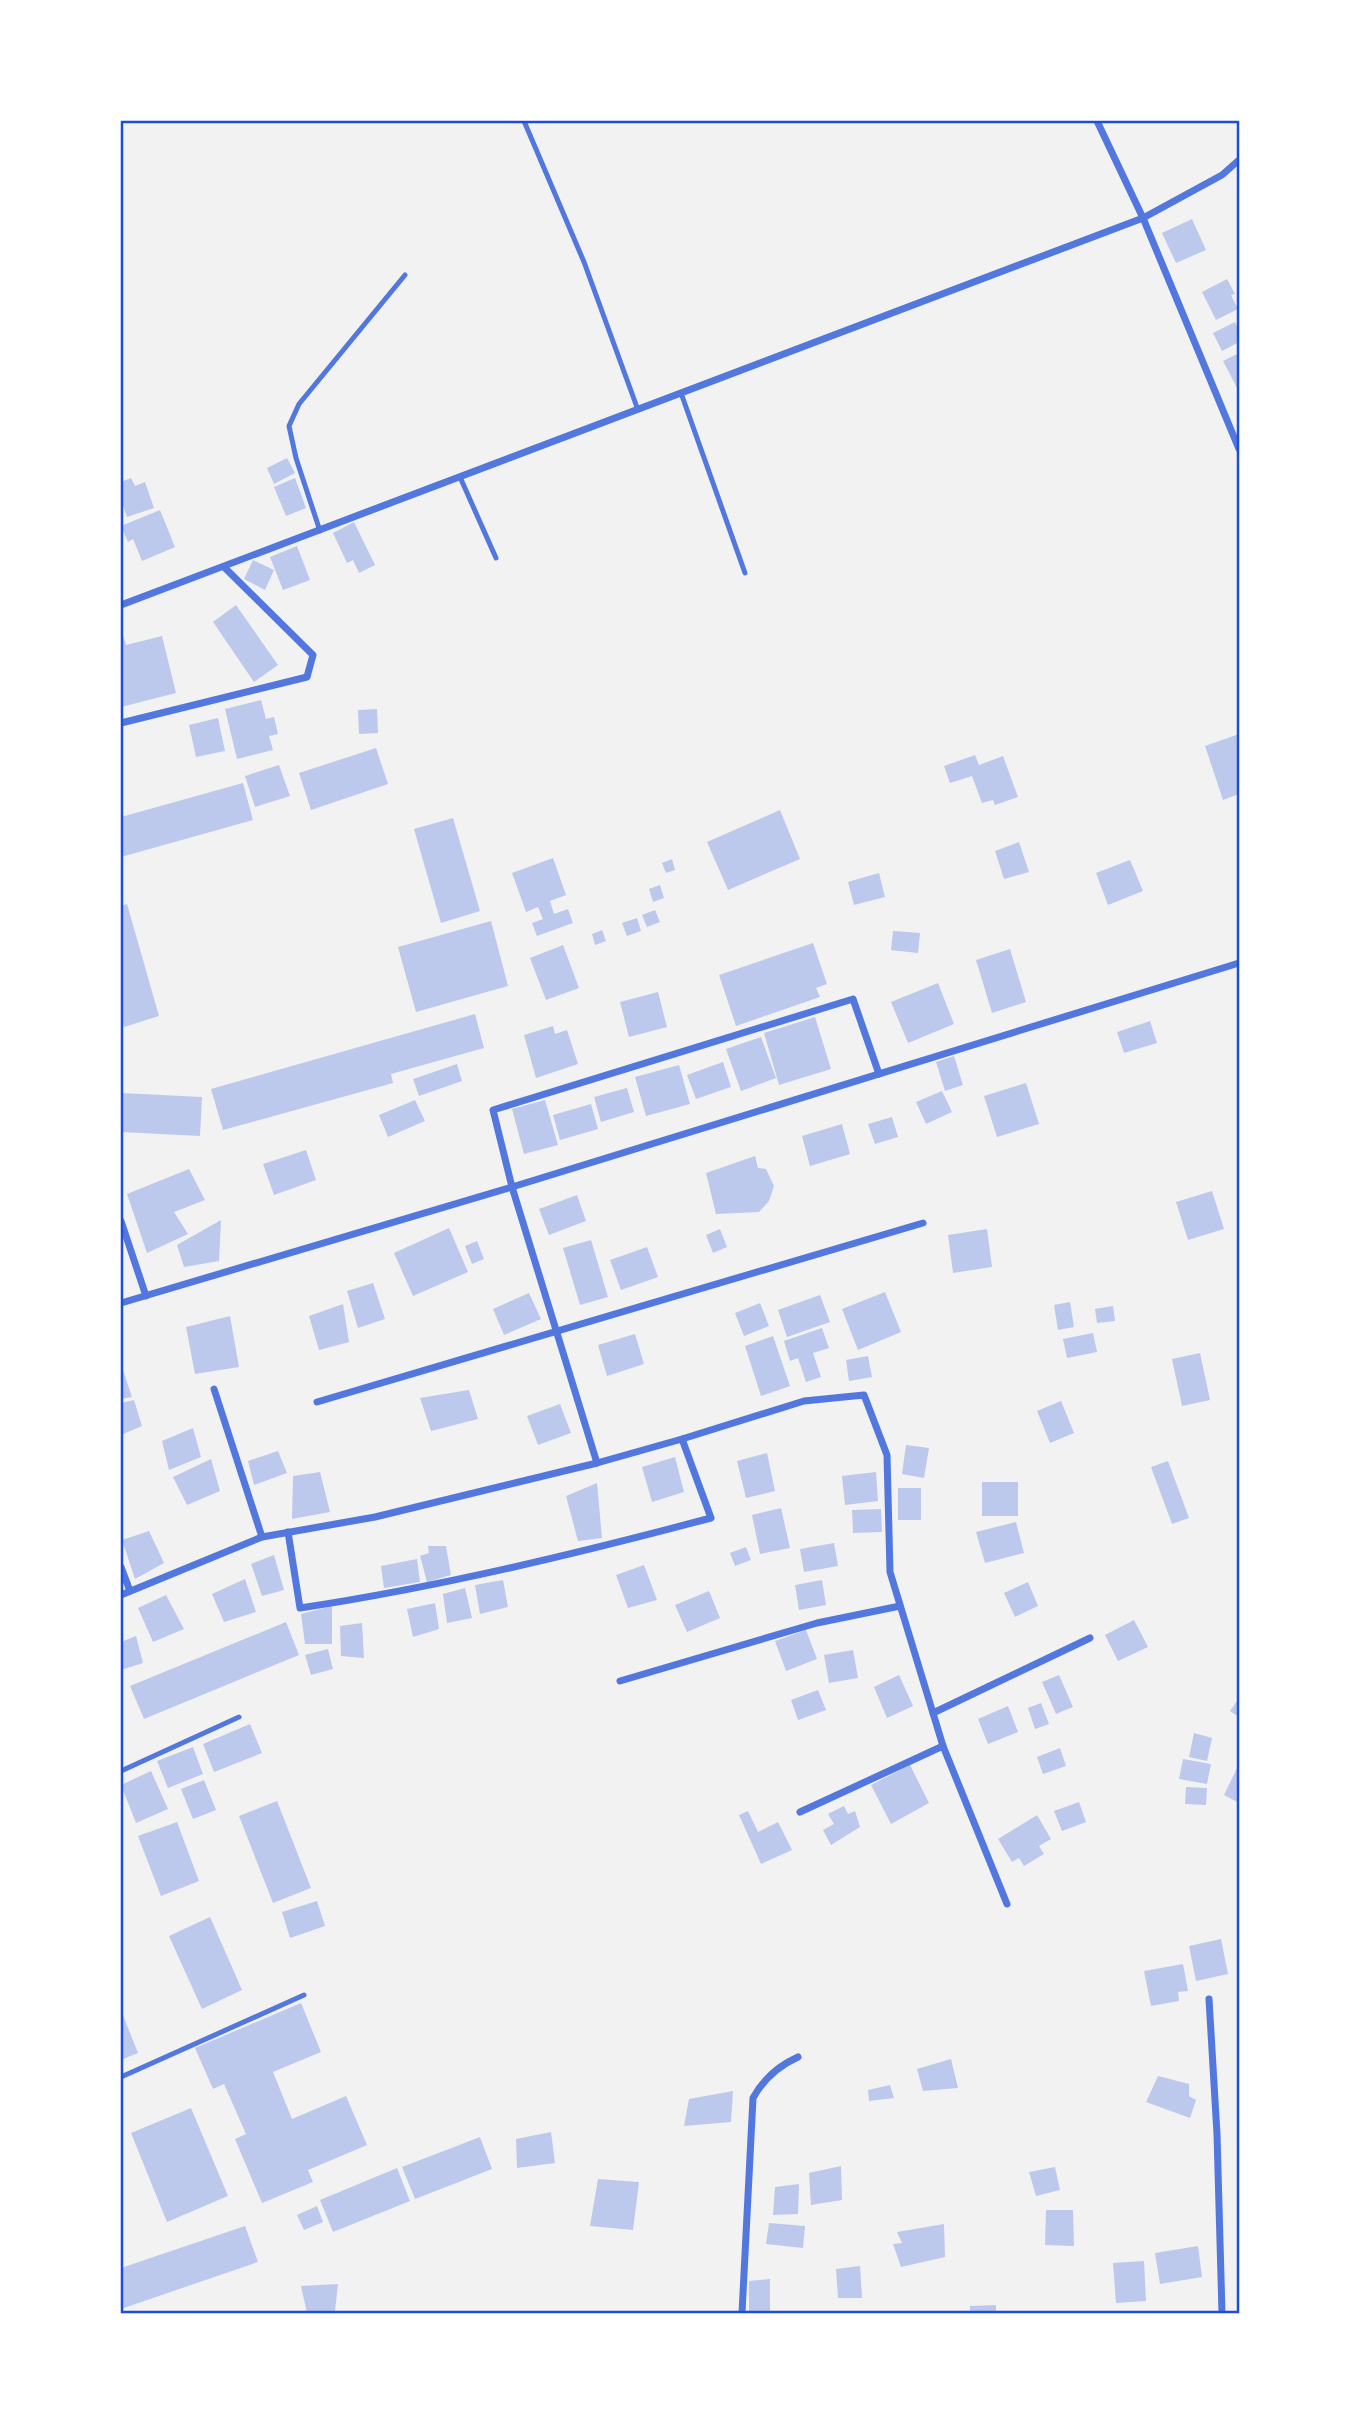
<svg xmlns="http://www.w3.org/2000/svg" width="1360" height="2434" font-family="Quicksand,sans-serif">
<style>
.building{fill:#bdc9ec}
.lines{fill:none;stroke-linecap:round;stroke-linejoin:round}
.service{stroke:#5277de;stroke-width:5}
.minor{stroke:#5277de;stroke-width:7}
.neatline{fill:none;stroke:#1d4ed8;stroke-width:2.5}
</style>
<rect width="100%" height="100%" fill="#f2f2f2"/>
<g class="building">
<path d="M1192,219L1206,250L1176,263L1162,233Z"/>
<path d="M1227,279L1235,294L1231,295L1238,309L1216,320L1202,292Z"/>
<path d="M1235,322L1239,331V342L1222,351L1213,333Z"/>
<path d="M1239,353V386L1237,388L1223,361Z"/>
<path d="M287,458L295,473L274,484L267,468Z"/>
<path d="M131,478L135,486L145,482L154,508L127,517L121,499V482Z"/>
<path d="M295,478L306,508L286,516L274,487Z"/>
<path d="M160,510L175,547L142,561L133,539L128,542L121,526Z"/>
<path d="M354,522L375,565L359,573L353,560L347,563L333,533Z"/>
<path d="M297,546L310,580L283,590L270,557Z"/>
<path d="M253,560L274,570L265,590L244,579Z"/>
<path d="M236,605L278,665L254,682L213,622Z"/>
<path d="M121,629L126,645L162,636L176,693L121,707Z"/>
<path d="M261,700L266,719L274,717L278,734L269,736L273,750L237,759L225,709Z"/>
<path d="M377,709L378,733L359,734L358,710Z"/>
<path d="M218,718L225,751L196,757L189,725Z"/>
<path d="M1239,734V794L1223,800L1205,746Z"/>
<path d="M376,748L388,784L311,810L299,773Z"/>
<path d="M975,755L979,765L1003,756L1018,797L995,805L993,800L982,803L972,776L950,783L944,766Z"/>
<path d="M279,765L290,796L255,807L245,776Z"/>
<path d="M243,783L253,820L121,857V817Z"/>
<path d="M780,810L800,859L728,890L707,842Z"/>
<path d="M453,818L480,911L441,923L414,829Z"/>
<path d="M1019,842L1029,872L1004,879L995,851Z"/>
<path d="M553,858L566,895L550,901L554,914L568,909L573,923L537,936L532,923L543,919L538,907L526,912L512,873Z"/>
<path d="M672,859L675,870L666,873L662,863Z"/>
<path d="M1130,860L1143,891L1108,905L1096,873Z"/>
<path d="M879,873L885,897L854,905L848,882Z"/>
<path d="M660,885L664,898L653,902L649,889Z"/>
<path d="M127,904L159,1016L124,1027L121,1015V906Z"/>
<path d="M655,910L660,922L647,927L642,915Z"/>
<path d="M637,918L641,931L627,936L622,923Z"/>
<path d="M491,921L508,986L416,1012L398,947Z"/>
<path d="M602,930L606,941L595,945L592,934Z"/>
<path d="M893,931L920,933L918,953L891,950Z"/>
<path d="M813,943L827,984L816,988L820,997L736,1026L719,975Z"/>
<path d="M563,945L579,988L546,1000L530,958Z"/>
<path d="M1010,949L1026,1002L992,1013L976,960Z"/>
<path d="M938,983L954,1024L908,1043L891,1002Z"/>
<path d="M658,992L667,1027L629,1037L620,1002Z"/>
<path d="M475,1014L484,1048L391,1074L393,1083L223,1130L211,1089Z"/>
<path d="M815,1017L831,1069L779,1085L764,1033Z"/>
<path d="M1150,1021L1157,1043L1124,1053L1117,1032Z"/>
<path d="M553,1026L555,1034L567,1030L578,1064L536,1078L524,1035Z"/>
<path d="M761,1037L776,1078L741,1091L726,1049Z"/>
<path d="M954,1056L963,1085L945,1091L936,1062Z"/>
<path d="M723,1062L731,1087L696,1099L687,1075Z"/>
<path d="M457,1064L462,1081L419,1096L413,1079Z"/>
<path d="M679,1065L690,1104L646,1116L635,1077Z"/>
<path d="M1026,1083L1039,1124L997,1137L984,1096Z"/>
<path d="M627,1088L634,1112L601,1122L594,1097Z"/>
<path d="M942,1091L952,1112L926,1124L916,1102Z"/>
<path d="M121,1093L202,1097L200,1136L121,1132Z"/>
<path d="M415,1100L425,1121L388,1137L379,1115Z"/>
<path d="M545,1100L558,1145L524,1154L512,1109Z"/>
<path d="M591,1104L598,1129L560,1140L553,1115Z"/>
<path d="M892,1117L898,1137L875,1144L868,1124Z"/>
<path d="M842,1124L850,1154L810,1166L802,1136Z"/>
<path d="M306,1150L316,1180L274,1195L263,1164Z"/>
<path d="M755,1156L758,1168L766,1169L774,1186L769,1201L759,1212L716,1214L706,1173Z"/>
<path d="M189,1169L205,1200L174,1212L188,1234L147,1253L127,1194Z"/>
<path d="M1212,1191L1224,1229L1188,1240L1176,1202Z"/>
<path d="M577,1195L586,1221L549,1235L539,1209Z"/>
<path d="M221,1220L219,1261L184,1267L177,1245Z"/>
<path d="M449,1228L468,1272L413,1296L394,1253Z"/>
<path d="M720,1229L727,1247L713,1253L706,1235Z"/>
<path d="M987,1229L992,1267L953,1273L948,1235Z"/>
<path d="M591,1240L608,1297L580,1305L563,1248Z"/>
<path d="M477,1241L484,1259L472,1264L465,1246Z"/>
<path d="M647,1247L658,1277L621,1290L610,1260Z"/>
<path d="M373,1283L385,1319L358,1328L347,1291Z"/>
<path d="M885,1292L901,1332L858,1350L842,1309Z"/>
<path d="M529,1293L541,1319L504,1335L493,1309Z"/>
<path d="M820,1295L830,1322L787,1337L778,1310Z"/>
<path d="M1070,1302L1074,1327L1058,1330L1054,1305Z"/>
<path d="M760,1303L769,1326L744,1336L735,1313Z"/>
<path d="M343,1304L349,1342L319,1350L309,1316Z"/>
<path d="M1113,1306L1115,1321L1097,1323L1095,1309Z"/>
<path d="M230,1316L239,1367L195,1374L186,1327Z"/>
<path d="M822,1328L829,1348L813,1353L821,1377L806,1382L798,1358L790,1361L784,1341Z"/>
<path d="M1093,1333L1097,1352L1067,1358L1063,1339Z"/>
<path d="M635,1334L644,1364L607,1376L598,1345Z"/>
<path d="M773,1336L790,1386L761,1396L745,1346Z"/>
<path d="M1200,1353L1210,1400L1182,1406L1172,1359Z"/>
<path d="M868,1356L872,1377L849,1381L846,1360Z"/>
<path d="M121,1364L132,1397L121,1399Z"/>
<path d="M469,1390L478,1419L431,1431L420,1398Z"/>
<path d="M134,1400L142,1426L121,1435V1403Z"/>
<path d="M1061,1401L1074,1433L1050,1443L1037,1411Z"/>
<path d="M560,1404L571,1433L538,1445L527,1416Z"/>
<path d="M193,1428L201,1457L169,1470L162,1441Z"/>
<path d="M906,1445L929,1448L924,1478L902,1474Z"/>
<path d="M278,1451L287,1473L254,1485L248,1461Z"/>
<path d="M767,1453L775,1491L746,1498L737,1461Z"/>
<path d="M675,1457L684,1492L652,1502L642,1467Z"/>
<path d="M211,1459L220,1491L187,1505L173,1477Z"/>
<path d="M1168,1461L1189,1518L1172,1524L1151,1467Z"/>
<path d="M320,1472L330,1512L292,1519L293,1476Z"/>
<path d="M876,1472L878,1501L845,1505L842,1476Z"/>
<rect x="982" y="1482" width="36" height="34"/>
<path d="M597,1483L602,1538L578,1541L566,1496Z"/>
<rect x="898" y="1488" width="23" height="32"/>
<path d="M781,1508L790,1548L760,1554L752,1515Z"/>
<path d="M881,1509L882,1532L853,1533L852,1510Z"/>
<path d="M1016,1522L1024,1553L985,1563L976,1532Z"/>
<path d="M149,1531L164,1563L135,1579L122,1540Z"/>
<path d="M834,1543L838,1566L804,1572L800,1549Z"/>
<path d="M428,1546H446L451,1575L427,1582L420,1556L429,1553Z"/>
<path d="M746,1547L751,1560L735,1566L730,1553Z"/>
<path d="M274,1555L284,1590L262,1596L251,1564Z"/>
<path d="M417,1559L420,1582L384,1588L381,1566Z"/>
<path d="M644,1565L657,1600L628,1608L616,1575Z"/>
<path d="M245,1579L256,1612L224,1622L212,1594Z"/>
<path d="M503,1580L508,1607L480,1614L475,1585Z"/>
<path d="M822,1580L826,1605L799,1610L795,1585Z"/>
<path d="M1028,1582L1038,1606L1015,1617L1004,1593Z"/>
<path d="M465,1588L472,1618L447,1623L443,1594Z"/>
<path d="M709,1591L720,1618L687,1632L675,1605Z"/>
<path d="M166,1595L184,1629L153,1642L138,1608Z"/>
<path d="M435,1603L439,1629L413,1637L407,1609Z"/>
<path d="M332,1606V1644H305L301,1614Z"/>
<path d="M1134,1620L1148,1647L1118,1661L1105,1635Z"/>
<path d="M286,1622L299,1655L144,1719L130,1686Z"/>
<path d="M362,1623L364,1658L341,1656L340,1626Z"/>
<path d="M806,1630L817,1659L786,1671L775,1641Z"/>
<path d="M136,1636L143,1663L121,1670V1642Z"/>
<path d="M328,1649L333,1669L311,1675L305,1655Z"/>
<path d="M853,1650L858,1678L829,1683L824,1655Z"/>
<path d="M899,1675L913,1706L887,1718L874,1687Z"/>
<path d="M1059,1675L1073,1707L1056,1714L1042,1682Z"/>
<path d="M818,1690L826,1710L798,1720L791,1700Z"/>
<path d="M1239,1698V1717L1230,1711Z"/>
<path d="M1041,1703L1049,1724L1035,1729L1028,1708Z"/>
<path d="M1008,1706L1018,1732L988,1744L978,1719Z"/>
<path d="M250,1724L262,1753L214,1772L203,1744Z"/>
<path d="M1194,1733L1212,1738L1207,1761L1189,1757Z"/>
<path d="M193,1747L203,1774L168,1788L157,1761Z"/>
<path d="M1060,1748L1066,1766L1043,1774L1037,1757Z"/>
<path d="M1183,1759L1211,1764L1207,1784L1179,1779Z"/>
<path d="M1239,1764V1803L1224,1795Z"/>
<path d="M910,1765L929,1803L891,1824L871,1785Z"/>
<path d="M151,1771L168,1809L136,1823L121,1785Z"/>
<path d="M204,1780L216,1810L193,1819L181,1789Z"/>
<path d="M1186,1787L1207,1788L1206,1805L1185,1804Z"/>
<path d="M277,1801L311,1888L273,1903L239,1816Z"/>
<path d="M1079,1802L1086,1822L1062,1831L1054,1811Z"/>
<path d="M844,1806L848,1814L855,1811L860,1827L831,1845L823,1830L834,1824L828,1814Z"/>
<path d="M748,1811L758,1832L778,1822L792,1850L761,1864L739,1815Z"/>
<path d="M1037,1815L1051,1839L1039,1846L1044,1854L1024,1866L1019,1858L1012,1862L998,1839Z"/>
<path d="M177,1822L199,1881L161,1896L138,1836Z"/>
<path d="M317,1901L325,1926L290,1938L282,1912Z"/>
<path d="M210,1917L242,1990L202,2009L169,1936Z"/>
<path d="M1221,1939L1228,1974L1196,1981L1189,1946Z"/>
<path d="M1183,1964L1188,1991L1178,1992L1179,2001L1151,2006L1144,1971Z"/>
<path d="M301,2003L321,2052L273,2072L292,2119L346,2096L367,2145L308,2170L313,2182L262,2203L235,2139L246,2134L224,2084L213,2089L195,2048Z"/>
<path d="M121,2010L138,2053L121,2060Z"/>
<path d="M951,2059L958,2088L923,2091L917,2069Z"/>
<path d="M1158,2076L1189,2084V2096L1196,2100L1190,2118L1146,2102Z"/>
<path d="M890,2085L894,2098L869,2101L868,2090Z"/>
<path d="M733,2091L731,2122L684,2126L689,2099Z"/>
<path d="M191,2108L228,2196L167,2222L131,2133Z"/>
<path d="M551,2132L555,2163L517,2168L516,2139Z"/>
<path d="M480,2137L492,2169L415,2199L402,2167Z"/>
<path d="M841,2166L842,2200L811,2205L809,2173Z"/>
<path d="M1055,2167L1060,2190L1036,2196L1029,2172Z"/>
<path d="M397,2168L410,2201L333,2232L320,2200Z"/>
<path d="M598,2179L639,2182L633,2230L590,2226Z"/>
<path d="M799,2184L798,2214L773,2215L775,2187Z"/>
<path d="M317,2206L323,2222L304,2230L297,2215Z"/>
<path d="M1046,2210H1073L1074,2246L1045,2245Z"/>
<path d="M769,2223L805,2226L803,2248L766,2244Z"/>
<path d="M944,2224L945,2257L901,2267L893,2244L902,2243L897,2232Z"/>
<path d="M245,2226L258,2262L121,2309V2268Z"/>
<path d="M1198,2246L1202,2277L1160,2284L1155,2253Z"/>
<path d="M1144,2261L1146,2301L1116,2303L1113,2263Z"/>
<path d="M860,2266L862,2298H838L836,2269Z"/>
<path d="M770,2279V2313H749V2281Z"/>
<path d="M338,2284L335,2311L307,2313L301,2286Z"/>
<path d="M996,2305V2313H970V2306Z"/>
</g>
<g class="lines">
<g class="service">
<path d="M524,121L584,262L638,410"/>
<path d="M681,393L745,573"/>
<path d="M460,477L496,558"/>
<path d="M320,531L296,458L289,426L299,404L405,275"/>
<path d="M121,1771L239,1717"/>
<path d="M121,2077L304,1995"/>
</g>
<g class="minor">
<path d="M1097,121L1143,218L1239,449"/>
<path d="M121,605L1143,218L1222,175L1239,160"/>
<path d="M121,723L307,677L313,655L224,567"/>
<path d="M121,1221L146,1296"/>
<path d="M121,1303L512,1187L1239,963"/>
<path d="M214,1389L262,1537"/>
<path d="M317,1402L923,1223"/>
<path d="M597,1463L512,1187L493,1110L853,999L879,1074"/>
<path d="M288,1532L300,1608C439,1587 575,1554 711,1518L682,1439"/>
<path d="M121,1567L130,1591"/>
<path d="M121,1595L262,1537L375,1517L597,1463L682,1439L804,1401L864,1395L887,1455L890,1572L943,1746L1007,1904"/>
<path d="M620,1681L817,1623L900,1606"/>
<path d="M933,1713L1090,1638"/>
<path d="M800,1812L943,1746"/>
<path d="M1209,1999L1217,2134L1222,2313"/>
<path d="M742,2313L753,2098C764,2078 778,2066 798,2057"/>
</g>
</g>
<rect width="1360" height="2434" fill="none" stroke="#ffffff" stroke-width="245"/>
<rect x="122" y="122" width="1116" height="2190" class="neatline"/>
</svg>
